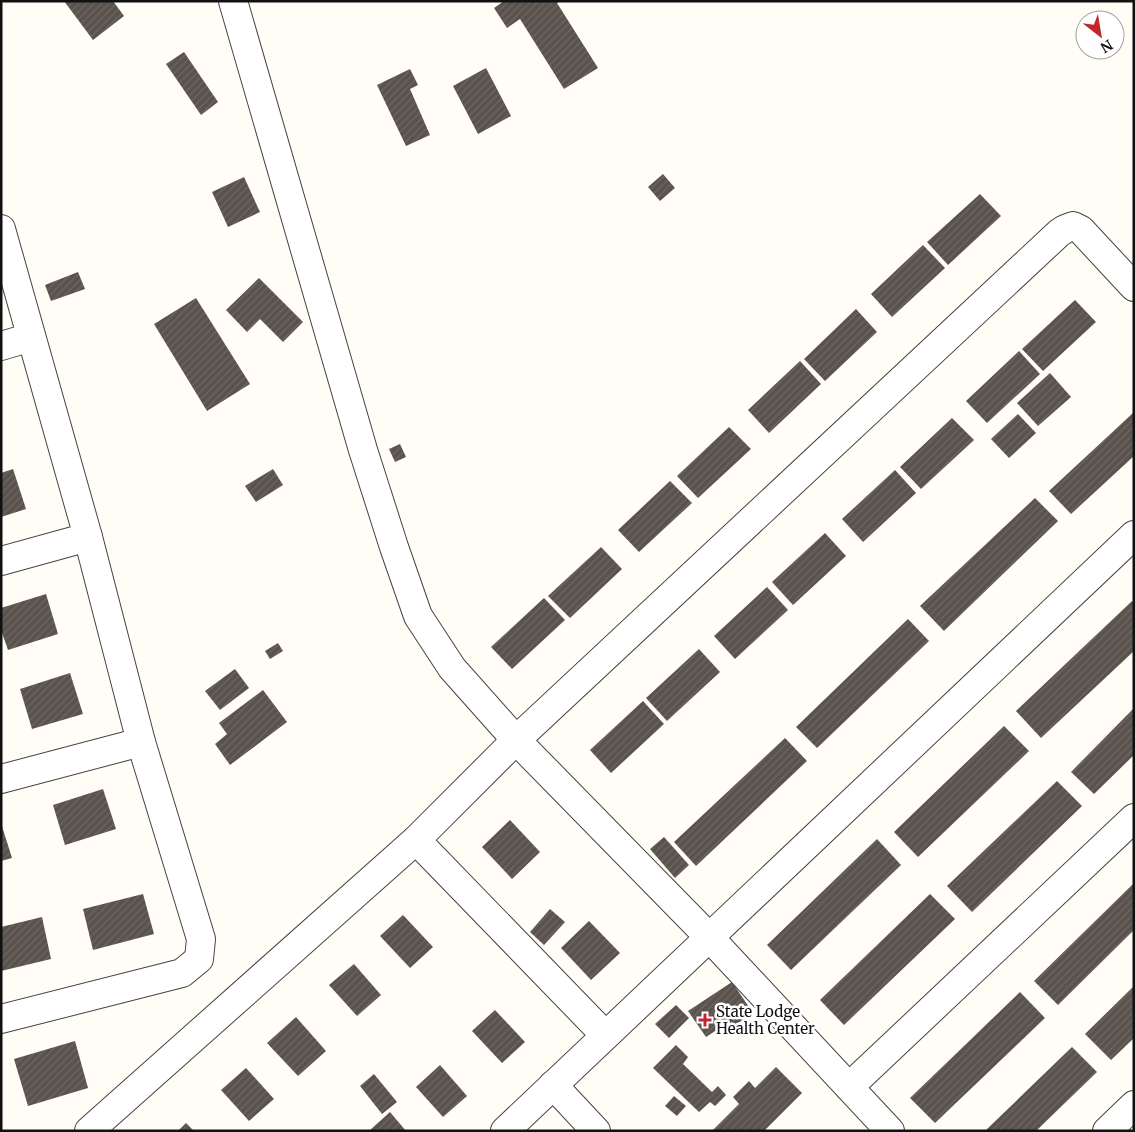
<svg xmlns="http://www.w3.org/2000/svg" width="1135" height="1132" font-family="Merriweather,serif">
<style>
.building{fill:url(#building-hatch)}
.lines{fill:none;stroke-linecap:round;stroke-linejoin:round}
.minor-casing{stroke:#444;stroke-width:30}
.minor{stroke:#fff;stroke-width:28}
.poi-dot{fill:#c4262e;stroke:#fff;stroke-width:2}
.labels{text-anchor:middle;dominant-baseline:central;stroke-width:5;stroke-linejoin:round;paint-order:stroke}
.poi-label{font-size:15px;fill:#111;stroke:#fff;text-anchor:start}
</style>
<defs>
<pattern id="building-hatch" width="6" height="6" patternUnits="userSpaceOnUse" patternTransform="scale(1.25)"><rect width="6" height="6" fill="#5a524d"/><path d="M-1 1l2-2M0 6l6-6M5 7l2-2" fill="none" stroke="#6d6662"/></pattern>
</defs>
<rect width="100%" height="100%" fill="#fffdf5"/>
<g class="building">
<path d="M64,1H113L124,16L93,40Z"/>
<path d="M504,1H560L557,3L598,68L564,89L520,19L507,28L494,8Z"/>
<path d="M184,52L218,102L201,115L166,64Z"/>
<path d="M486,68L511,116L478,134L453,86Z"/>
<path d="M410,69L418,85L410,89L430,135L406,146L377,85Z"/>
<path d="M663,174L675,188L660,201L648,187Z"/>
<path d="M244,177L260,212L228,227L212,192Z"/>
<path d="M980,194L1001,216L948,265L927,242Z"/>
<path d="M923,245L945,268L892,317L871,294Z"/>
<path d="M78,272L85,289L51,301L45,285Z"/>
<path d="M259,278L303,322L283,342L260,319L247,332L226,310Z"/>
<path d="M196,298L250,384L207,411L154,324Z"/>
<path d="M1075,300L1096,322L1043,371L1022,349Z"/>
<path d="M856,309L877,332L825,381L804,359Z"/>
<path d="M1019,351L1040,374L987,423L966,401Z"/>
<path d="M800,361L821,384L769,433L748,410Z"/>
<path d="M1050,373L1071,397L1038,426L1017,403Z"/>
<path d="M1134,412V456L1071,514L1049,491Z"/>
<path d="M1018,414L1036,433L1009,458L991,439Z"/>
<path d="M952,418L974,440L921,489L900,467Z"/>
<path d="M729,427L751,449L698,498L677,476Z"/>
<path d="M400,444L406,457L395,462L389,449Z"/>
<path d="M13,469L26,509L1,517V473Z"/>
<path d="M273,469L283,485L256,502L245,486Z"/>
<path d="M895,470L916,493L863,542L842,519Z"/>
<path d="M670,481L692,503L639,552L618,530Z"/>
<path d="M1035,498L1058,521L944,631L920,606Z"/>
<path d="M825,533L846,556L793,605L772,582Z"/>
<path d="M601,547L622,569L570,618L548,596Z"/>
<path d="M767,587L788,610L735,659L714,636Z"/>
<path d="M46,594L58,634L8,650L1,630V608Z"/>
<path d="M544,598L565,620L512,669L491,647Z"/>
<path d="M1132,601L1134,603V651L1041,738L1016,711Z"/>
<path d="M908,619L929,641L817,748L796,727Z"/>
<path d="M278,643L283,651L270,659L265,651Z"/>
<path d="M699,649L720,672L667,721L646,698Z"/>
<path d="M235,669L249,688L220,710L205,691Z"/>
<path d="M70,673L83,714L32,729L20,689Z"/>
<path d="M263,690L287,722L230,765L215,744L227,734L219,723Z"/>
<path d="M643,701L664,724L611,773L590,750Z"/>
<path d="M1134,708V755L1094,794L1071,772Z"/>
<path d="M1004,726L1029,751L918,857L894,832Z"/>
<path d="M785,738L807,761L696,866L674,842Z"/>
<path d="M1057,781L1082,806L972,912L947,886Z"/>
<path d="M103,789L116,829L65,845L53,805Z"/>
<path d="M510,820L540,852L512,879L482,847Z"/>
<path d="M1,823L12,858L1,861Z"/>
<path d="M664,837L689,865L675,878L650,849Z"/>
<path d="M877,839L901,865L791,970L767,945Z"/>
<path d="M1134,883V930L1058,1005L1034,981Z"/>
<path d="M143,894L154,934L93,950L83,909Z"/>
<path d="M930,894L955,919L844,1025L820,1000Z"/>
<path d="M550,909L565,922L544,945L530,932Z"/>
<path d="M403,915L433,947L410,968L380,936Z"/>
<path d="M42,917L51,959L1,971V927Z"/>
<path d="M589,921L620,953L591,980L561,948Z"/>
<path d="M354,964L381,995L357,1016L329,985Z"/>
<path d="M732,982L753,1013L732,1027L729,1022L706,1037L688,1011Z"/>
<path d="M1134,986V1038L1111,1060L1085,1034Z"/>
<path d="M1020,992L1045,1018L935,1123L910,1098Z"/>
<path d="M676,1005L689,1018L669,1038L655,1024Z"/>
<path d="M495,1010L525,1042L502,1063L472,1031Z"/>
<path d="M296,1017L326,1051L298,1076L267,1043Z"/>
<path d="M75,1041L88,1088L28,1106L14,1059Z"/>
<path d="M676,1045L688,1057L683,1064L712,1092L718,1086L726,1095L715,1106L710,1102L699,1112L653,1068Z"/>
<path d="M1072,1047L1097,1072L1036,1131H985Z"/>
<path d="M440,1065L467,1096L443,1117L416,1087Z"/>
<path d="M776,1067L802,1093L764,1131H712L739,1104L733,1097L749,1081L755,1088Z"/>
<path d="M246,1068L274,1099L249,1121L221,1090Z"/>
<path d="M374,1074L397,1102L382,1114L360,1086Z"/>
<path d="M674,1096L686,1106L677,1116L665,1106Z"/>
<path d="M390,1112L406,1131H369Z"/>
<path d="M186,1123L194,1131H178Z"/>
</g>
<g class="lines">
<g class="minor-casing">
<g id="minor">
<path d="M233,1L363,450L394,547L418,616L452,668L516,740L709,937L890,1131"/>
<path d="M1,229L88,537L141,742L201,939L199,959L182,973L1,1019"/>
<path d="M1,346L31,337"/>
<path d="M1,561L88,537"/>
<path d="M1,779L141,742"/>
<path d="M416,840L605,1035"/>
<path d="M553,1085L596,1131"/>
<path d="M849,1087L1134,818"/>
<path d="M89,1131L416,840L516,740L1059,233L1065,229L1073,226L1081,230L1134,287"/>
<path d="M505,1131L1134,535"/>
<path d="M1107,1131L1134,1105"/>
</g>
</g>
<use href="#minor" class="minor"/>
</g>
<path class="poi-dot" d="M702.5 1012.5h5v5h5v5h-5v5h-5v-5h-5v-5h5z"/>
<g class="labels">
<g class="poi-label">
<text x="716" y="1011">State Lodge<tspan x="716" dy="17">Health Center</tspan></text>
</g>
</g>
<rect width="1135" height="1132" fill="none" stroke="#111111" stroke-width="5"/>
<g transform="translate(1100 35) rotate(149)"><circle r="24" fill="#ffffff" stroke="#a0a0a0"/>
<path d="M0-4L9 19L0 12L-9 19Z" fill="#c4262e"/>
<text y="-8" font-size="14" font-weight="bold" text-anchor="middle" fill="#111111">N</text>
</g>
</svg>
